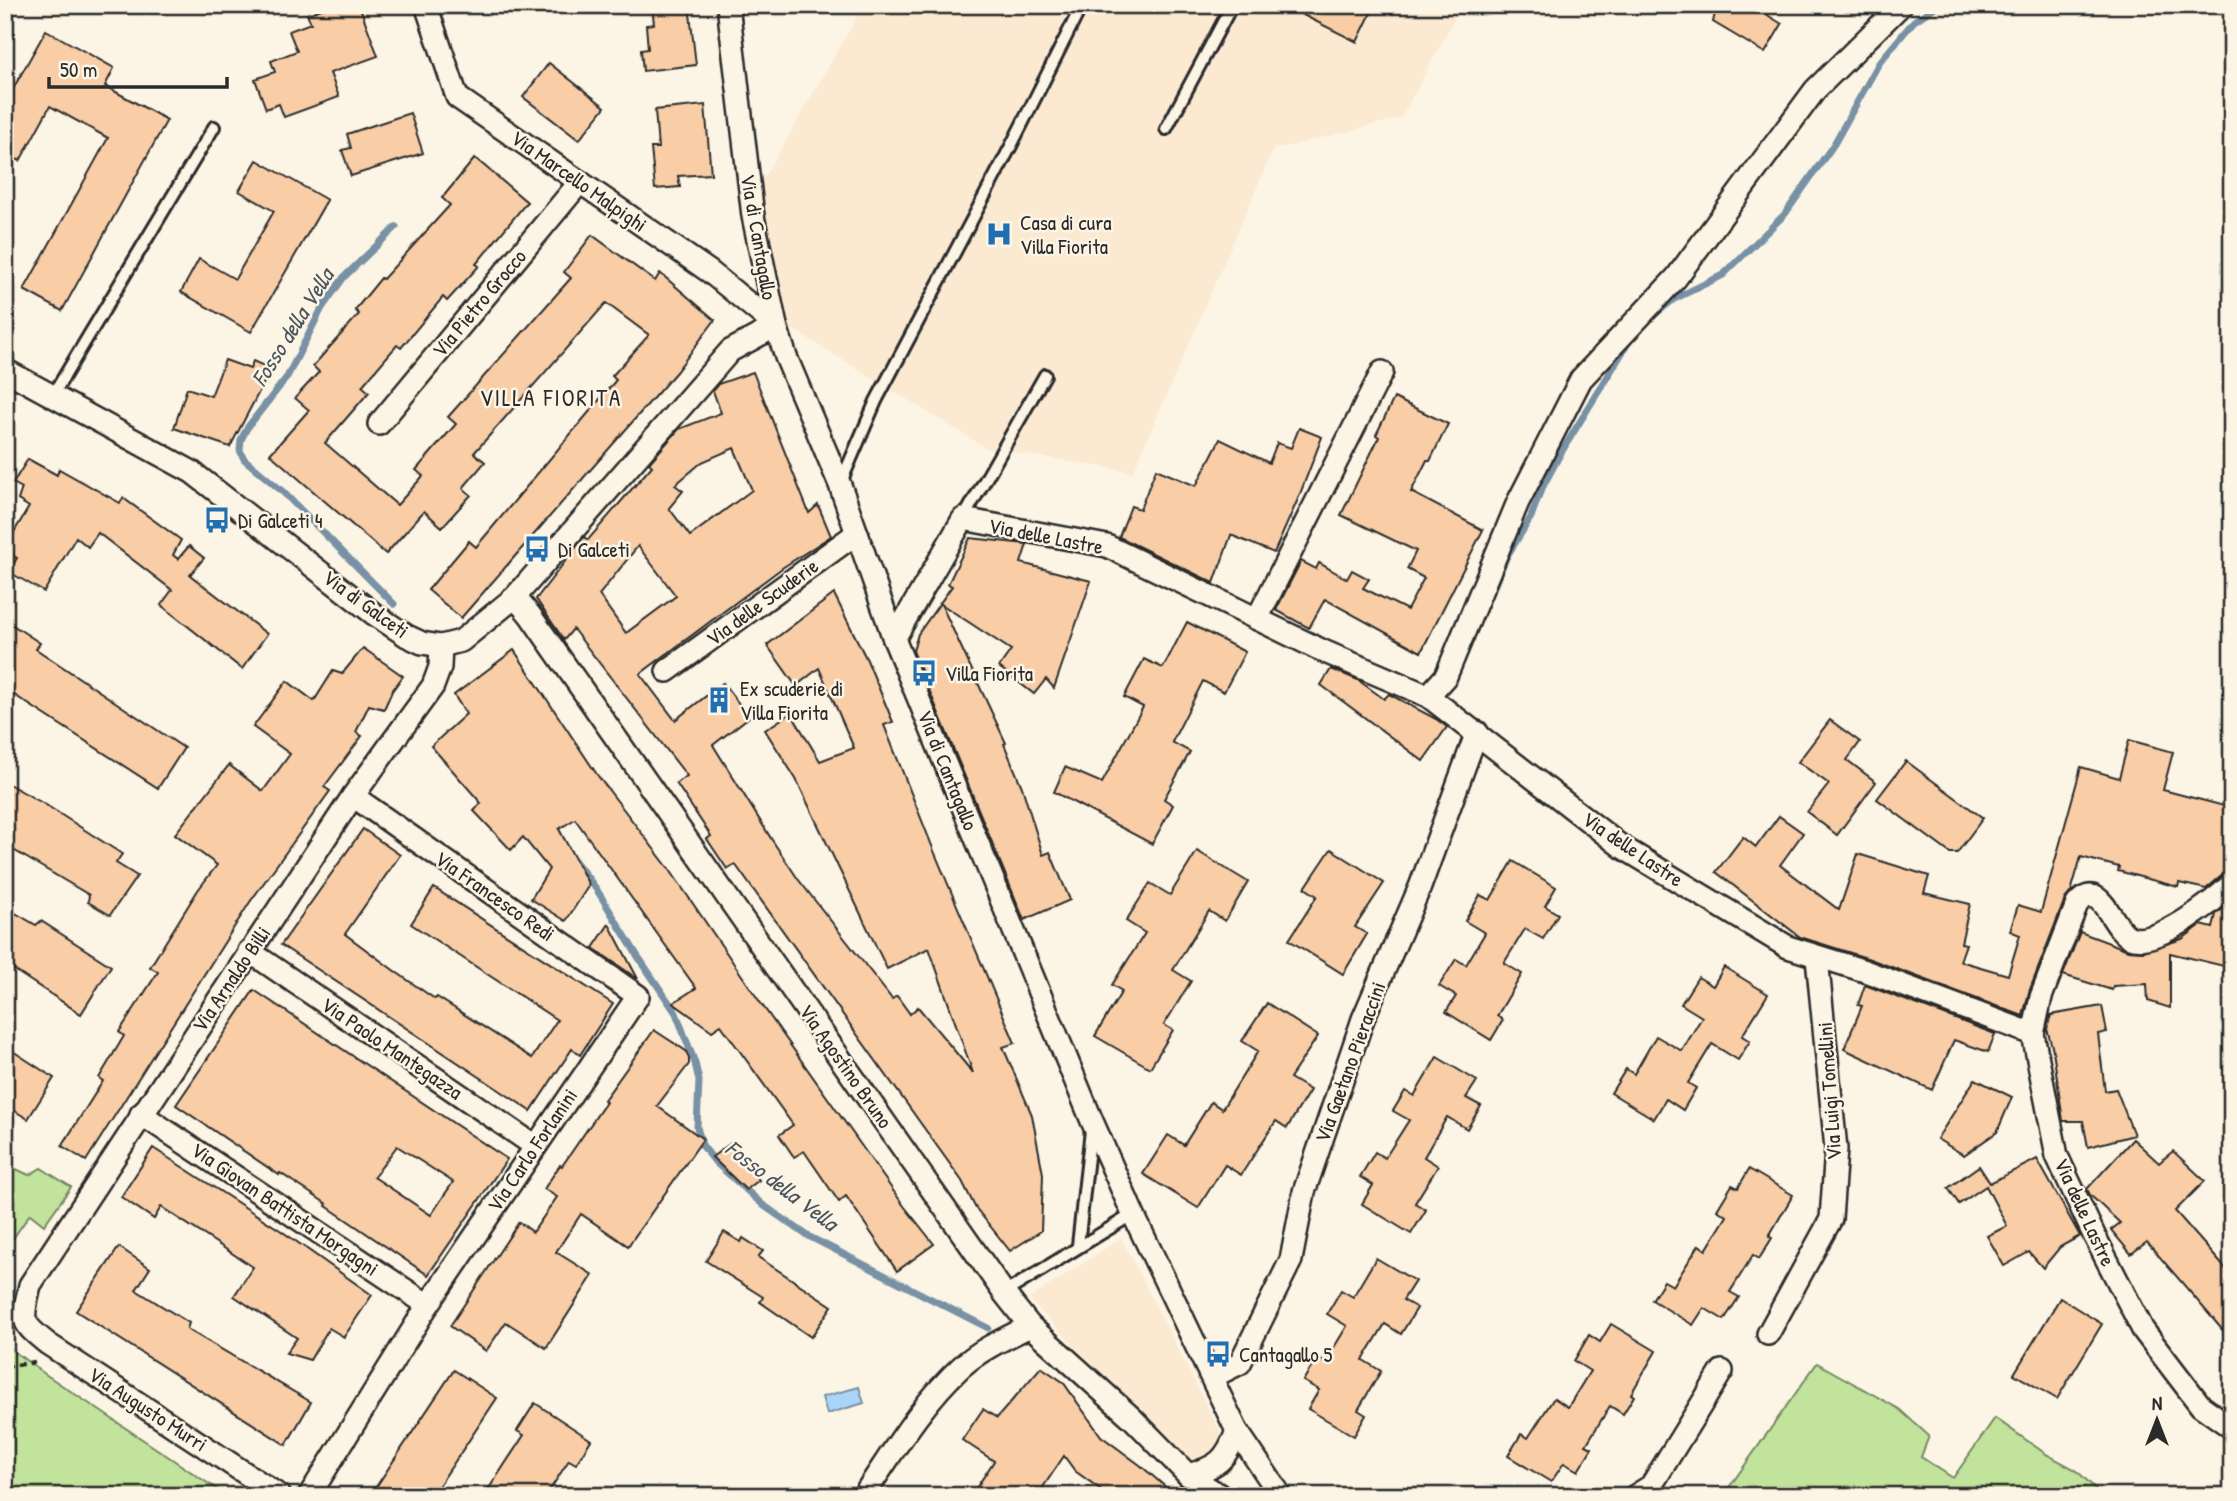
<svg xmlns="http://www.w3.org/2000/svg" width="2237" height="1501" font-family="'Patrick Hand',sans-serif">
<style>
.built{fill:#fbe9d2}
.green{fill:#c1e39c;stroke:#768764;stroke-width:2}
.water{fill:#abd5f6;stroke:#7891a5;stroke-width:2}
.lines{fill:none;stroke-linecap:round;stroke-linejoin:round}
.stream{stroke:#7891a5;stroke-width:7}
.building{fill:#f9cea7;stroke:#2b2b2b;stroke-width:2;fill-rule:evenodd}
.service-casing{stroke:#2b2b2b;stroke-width:16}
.minor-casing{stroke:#2b2b2b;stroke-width:26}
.path{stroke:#2b2b2b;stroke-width:4.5;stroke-dasharray:7 5;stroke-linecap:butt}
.service{stroke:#fcf5e5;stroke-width:10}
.minor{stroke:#fcf5e5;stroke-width:21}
.labels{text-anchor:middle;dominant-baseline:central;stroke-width:5;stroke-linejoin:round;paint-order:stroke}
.street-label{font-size:21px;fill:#2b2b2b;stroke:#fcf5e5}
.poi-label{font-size:21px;fill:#2b2b2b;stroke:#fcf5e5;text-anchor:start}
.water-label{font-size:23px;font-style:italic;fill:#4b565e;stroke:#fcf5e5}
.neighbourhood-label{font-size:23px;letter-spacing:2px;fill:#2b2b2b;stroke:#fcf5e5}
</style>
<rect width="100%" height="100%" fill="#fcf5e5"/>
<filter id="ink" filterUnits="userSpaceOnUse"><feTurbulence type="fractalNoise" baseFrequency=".0143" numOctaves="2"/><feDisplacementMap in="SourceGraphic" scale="14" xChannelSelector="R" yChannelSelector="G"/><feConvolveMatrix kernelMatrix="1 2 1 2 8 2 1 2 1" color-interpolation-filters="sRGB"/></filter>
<g filter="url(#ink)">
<g class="built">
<path d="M864,5H1462L1401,118L1273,150L1133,472L986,448L786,325L752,199Z"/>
<path d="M1121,1238L1225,1441L1194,1462L1137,1411L1029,1299Z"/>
</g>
<g class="green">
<path d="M5,1164L29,1175L41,1168L71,1187L44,1225L30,1214L5,1250Z"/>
<path d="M5,1340L8,1347L42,1372L227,1496H5Z"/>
<path d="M1817,1363L1899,1409L1929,1436L1921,1457L1953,1478L1995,1418L2046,1454L2076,1470L2103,1496H1723Z"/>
</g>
<path class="water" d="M859,1387L864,1403L827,1414L822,1397Z"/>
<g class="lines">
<g class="stream">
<path d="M1653,316L1674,299L1723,275L1785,214L1834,144L1879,63L1914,21L1938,5"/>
<path d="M1493,589L1507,556L1531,517L1540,492L1559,456L1630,340"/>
<path d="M394,604L282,491L244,459L240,450L241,440L247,428L287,377L322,308L344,277L396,227"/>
<path d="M571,856L597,890L637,955L676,1013L695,1063L699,1081L697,1127L702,1145L716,1163L763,1205L808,1236L988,1328"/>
</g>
</g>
<g class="building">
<path d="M333,5H359L378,56L330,73L339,97L284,117L279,104L266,109L255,79L275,72L271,61L297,51L289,31L311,23L307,14Z"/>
<path d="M652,5H689L696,65L643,71L641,50L648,49L646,25L654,24Z"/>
<path d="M1283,5H1375L1357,42Z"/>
<path d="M1717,5H1768L1764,13L1782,24L1765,53L1713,22Z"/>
<path d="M46,30L114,68L105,86L167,120L62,311L24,290L108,138L50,106L20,161L5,153V103Z"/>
<path d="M549,63L605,107L579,140L523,97Z"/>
<path d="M705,105L711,174L678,176L680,187L655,189L651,148H658L655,110Z"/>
<path d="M410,113L423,153L351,176L342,150L351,148L347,134Z"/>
<path d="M475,158L527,202L476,264L479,266L447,301L443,297L401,348L397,345L362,386L369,392L325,443L397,505L423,476L416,470L456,424L448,417L571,278L564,272L592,235L655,281L660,273L715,320L676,372L461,618L428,590L469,541L476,547L616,380L612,376L649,335L606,303L474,453L485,462L463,488L471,495L442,527L424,511L386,554L270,454L309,410L295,398L319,372L313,366L359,314L355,310L381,278L383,279L450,205L442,198Z"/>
<path d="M257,160L327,200L251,332L181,292L199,259L235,279L274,211L239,191Z"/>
<path d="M225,360L250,369L253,361L271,369L230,447L174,428L187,388L211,396Z"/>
<path d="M753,372L809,513L818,505L831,536L782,568L640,674L675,720L723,683L749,717L713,745L772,840L798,879L892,999L897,996L910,1014L918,1007L973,1073L929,948L887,969L796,779L765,730L791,713L820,761L854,748L819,668L796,686L767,645L834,594L867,660L893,722L884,725L934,851L1015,1043L1003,1047L1032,1115L1043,1174L1041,1231L1010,1251L975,1207L962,1181L735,864L727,869L707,839L711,836L676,783L687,776L573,629L564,640L536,599L584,537L588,540L631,490L652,466L649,463L679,429L721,413L713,391L718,384ZM734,448L752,490L690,536L669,508L683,491L675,485L702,462ZM638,546L676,596L626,633L599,595Z"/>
<path d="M1394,398L1448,424L1430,461L1427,460L1411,492L1483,530L1421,652L1325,599L1309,628L1276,610L1301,561L1316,569L1319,563L1347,579L1352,570L1369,579L1363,588L1407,610L1424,578L1407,569L1416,551L1341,515L1379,437L1376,435Z"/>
<path d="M1299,428L1322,437L1298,499L1274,553L1231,535L1214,583L1119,537L1131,506L1140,509L1156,469L1196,486L1220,439L1269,463L1277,443L1291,448Z"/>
<path d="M28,459L57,475L59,469L120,503L123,498L181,540L173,555L178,559L189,546L204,558L190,575L267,634L242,669L161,605L172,590L98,533L88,547L76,537L44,592L9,572L17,558L9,554L11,537L29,507L18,500L22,488L13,483Z"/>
<path d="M970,538L1027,544L1021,563L1091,581L1054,688L1046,679L1034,694L999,667L1011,650L941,604L1006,743L1004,744L1022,787L1043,855L1050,852L1070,900L1024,920L913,651L918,634L952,586L948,584Z"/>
<path d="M5,620L40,643L36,649L184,748L158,788L5,689Z"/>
<path d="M1187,622L1245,652L1224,692L1203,681L1172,742L1190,752L1164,799L1173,805L1152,844L1054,792L1065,767L1102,783L1143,707L1124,697L1144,659L1163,668Z"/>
<path d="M363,648L403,676L392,691L384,709L369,705L356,732L362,736L324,787L330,791L250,902L86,1161L62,1146L103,1081L99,1078L124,1036L119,1032L158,972L150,967L198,890L217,865L175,834L229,765L263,791L290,754L253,727L287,681L314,701L333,671L342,674Z"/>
<path d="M514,650L598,776L670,870L760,1002L904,1206L934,1244L897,1271L846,1196L839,1202L804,1151L794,1157L779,1135L793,1125L721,1025L712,1031L673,1003L696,988L575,819L559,829L589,885L566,921L531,899L549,869L523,837L511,850L474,811L481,803L431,746L466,714L454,695Z"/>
<path d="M1331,669L1358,680L1384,699L1389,694L1436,719L1447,727L1423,761L1321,685Z"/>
<path d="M1830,720L1860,742L1847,760L1876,782L1837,835L1807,812L1829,784L1798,762Z"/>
<path d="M2129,740L2173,752L2163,790L2232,808V847L2225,873L2206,889L2179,883L2178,887L2118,871L2119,867L2081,857L2071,892L2065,899L2029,992L2023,1016L1870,959L1800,937L1716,872L1743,837L1756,847L1779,816L1803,833L1780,865L1839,910L1858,854L1929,876L1924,893L1970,904L1961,943L1966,944L1960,961L2008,975L2020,935L2010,931L2018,905L2041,912L2081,767L2119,778Z"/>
<path d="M1906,761L1983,818L1957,853H1950L1877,799Z"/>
<path d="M5,782L46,805L122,854L116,863L137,876L110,915L88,902L89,895L5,845Z"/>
<path d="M363,829L400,855L345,934L396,972L435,999L437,997L532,1058L557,1020L411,924L434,888L613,1004L580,1055L572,1049L531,1111L281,945Z"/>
<path d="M1331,849L1384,883L1355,927L1367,934L1343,974L1289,940L1317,896L1305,888Z"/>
<path d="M1197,851L1248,882L1225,921L1209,911L1173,970L1191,981L1164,1025L1173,1030L1150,1068L1095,1036L1122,991L1112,985L1145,933L1126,921L1150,883L1170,895Z"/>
<path d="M1513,861L1556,887L1545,906L1558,914L1543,939L1525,929L1504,963L1522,974L1497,1016L1503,1020L1491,1040L1446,1012L1456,996L1439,986L1456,959L1466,965L1485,933L1465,921L1480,895L1490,900Z"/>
<path d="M2232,902V968L2170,953V1008L2148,1001L2147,984L2113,986L2112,990L2063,975L2080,932L2128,950L2144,951L2182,939L2201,925L2213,928L2216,914Z"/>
<path d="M5,907L36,925L41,921L111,966L81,1014L5,964Z"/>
<path d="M609,924L638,979L593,948Z"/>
<path d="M1724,967L1768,994L1742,1036L1750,1041L1738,1060L1712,1044L1688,1083L1696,1088L1683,1110L1666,1099L1654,1119L1611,1093L1626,1069L1634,1074L1656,1036L1682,1051L1702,1017L1681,1004L1698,977L1713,986Z"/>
<path d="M1865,985L1995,1034L1988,1052L1954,1040L1932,1090L1844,1049L1862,1006L1858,1005Z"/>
<path d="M254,990L507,1159L428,1275L326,1206L327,1204L280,1173L279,1175L176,1105ZM397,1146L453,1182L431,1215L374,1177Z"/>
<path d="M1267,1003L1318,1036L1290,1078L1310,1090L1287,1128L1276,1121L1241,1175L1225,1165L1198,1208L1143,1174L1168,1135L1184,1145L1211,1102L1222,1109L1258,1051L1242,1041Z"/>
<path d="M2102,1006L2107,1032L2098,1034L2105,1091L2116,1089L2134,1135L2088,1147L2083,1121H2063L2053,1050L2047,1029L2051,1015Z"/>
<path d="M654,1030L686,1051L689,1059V1064L657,1106L703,1139L628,1246L581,1214L556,1252L593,1275L546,1348L506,1322L486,1351L450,1326L519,1222L533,1232L557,1197L544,1189L560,1165L562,1166L606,1102L604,1100Z"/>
<path d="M5,1046L54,1078L28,1119L5,1105Z"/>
<path d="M1437,1057L1477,1081L1466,1098L1481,1106L1467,1129L1447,1117L1424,1157L1438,1166L1415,1203L1426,1210L1411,1234L1362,1204L1373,1185L1360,1177L1375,1152L1385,1158L1409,1120L1393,1111L1405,1091L1414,1096Z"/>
<path d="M1975,1079L2012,1097L1997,1132L1964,1155L1937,1139Z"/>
<path d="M2133,1139L2159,1163L2173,1151L2205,1181L2175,1211L2232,1276V1341L2147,1242L2131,1254L2111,1230L2120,1223L2090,1195L2087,1189Z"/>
<path d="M731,1143L759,1180L746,1190L712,1157Z"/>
<path d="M153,1148L280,1230L372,1295L344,1337L329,1328L310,1360L286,1353L297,1338L234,1296L253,1267L161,1207L154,1219L121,1197Z"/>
<path d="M2037,1159L2080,1236L2060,1247L2043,1268L2029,1252L2004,1266L1987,1236L2007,1226L1986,1186L1959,1204L1948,1188L1979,1166L1990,1183Z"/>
<path d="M1749,1169L1793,1195L1769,1236L1772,1238L1759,1259L1753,1255L1730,1292L1739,1297L1724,1320L1704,1308L1693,1325L1652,1300L1664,1281L1673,1286L1699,1245L1706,1250L1727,1216L1717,1210L1732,1185L1738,1188Z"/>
<path d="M724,1232L741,1242L743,1238L763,1251L758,1257L832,1306L811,1337L760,1302L763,1297L706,1261Z"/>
<path d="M119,1247L150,1268L136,1290L189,1323L187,1329L311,1402L286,1445L76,1311Z"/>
<path d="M1376,1258L1415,1281L1403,1300L1417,1308L1401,1334L1385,1324L1363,1360L1381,1371L1358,1410L1366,1415L1354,1436L1308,1409L1319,1390L1303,1381L1317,1358L1325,1362L1347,1326L1327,1314L1341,1290L1353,1297Z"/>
<path d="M2060,1298L2102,1324L2057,1399L2014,1374Z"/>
<path d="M1611,1324L1656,1351L1631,1394L1634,1396L1623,1414L1610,1406L1586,1445L1592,1448L1578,1471L1564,1463L1551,1482L1508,1456L1521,1434L1528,1438L1554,1398L1568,1407L1590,1371L1574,1361L1589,1335L1600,1342Z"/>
<path d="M1041,1367L1063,1382L1101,1436L1140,1465L1176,1496H1110L1075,1471L1064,1456L1037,1496H971L994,1461L962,1440L983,1409L997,1418Z"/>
<path d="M454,1370L497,1398L432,1496H370Z"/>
<path d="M535,1403L591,1440L576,1464L569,1460L546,1496H484L524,1435L517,1431Z"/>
</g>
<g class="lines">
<g class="service-casing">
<g id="service">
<path d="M1166,129L1232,5"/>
<path d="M53,395L214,127"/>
<path d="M841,482L876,401L1011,146L1082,5"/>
<path d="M963,519L1045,375"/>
<path d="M1078,1245L1091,1130"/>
<path d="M1004,1293L1133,1214"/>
</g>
</g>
<g class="minor-casing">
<g id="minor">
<path d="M426,5L457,97L710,272L776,326"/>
<path d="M728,5L753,216L776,326L786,357L840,485L894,639L1092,1121L1133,1214L1237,1431L1281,1496"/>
<path d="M5,370L192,472L374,614L407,636L422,643L441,646L461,641L515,597L730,351L776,326"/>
<path d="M379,424L580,182"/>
<path d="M515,597L530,615L1004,1293L1030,1326L1132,1418L1188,1475L1221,1496"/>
<path d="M1257,619L1382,372"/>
<path d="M894,639L963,519L1107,546L1323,651L1428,696L1622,847L1788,947L1865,971L2033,1034L2057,1156L2094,1235L2143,1330L2201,1406L2232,1428"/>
<path d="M667,671L857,533"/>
<path d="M1428,696L1446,676L1518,502L1581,379L1676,278L1815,90L1901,5"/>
<path d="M249,951L535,1146"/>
<path d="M2033,1034L2041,997L2077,904C2101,876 2111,929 2130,937C2156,948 2214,901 2232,884"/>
<path d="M141,1114L428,1305"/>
<path d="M1768,1334L1831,1219L1836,1149L1817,958"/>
<path d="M1212,1377L1240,1363L1291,1260L1304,1192L1363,1019L1420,887L1477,732"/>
<path d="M1188,1475C1218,1467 1226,1460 1237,1431"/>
<path d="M280,1496L48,1344C19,1321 22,1321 30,1285L353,796L433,686L440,667L441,646"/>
<path d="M309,1496L428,1305L638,996L353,796"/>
<path d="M863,1496C893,1452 921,1404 961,1367C981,1349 1006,1338 1030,1326"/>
<path d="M1635,1496L1651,1486L1722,1371"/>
</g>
</g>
<path class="path" d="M5,1367L35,1362"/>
<use href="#service" class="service"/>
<use href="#minor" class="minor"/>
</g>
</g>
<defs>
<g id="hospital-bare" transform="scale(2.1)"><path d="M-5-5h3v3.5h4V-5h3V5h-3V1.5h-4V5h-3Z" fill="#1f6fb2" stroke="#fcf5e5" stroke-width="2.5" paint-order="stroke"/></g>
<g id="bus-bare" transform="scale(2.1)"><path d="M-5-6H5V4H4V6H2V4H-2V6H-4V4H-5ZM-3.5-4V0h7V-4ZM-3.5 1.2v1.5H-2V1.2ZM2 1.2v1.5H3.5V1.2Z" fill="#1f6fb2" stroke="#fcf5e5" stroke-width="2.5" paint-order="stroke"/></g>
<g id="building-bare" transform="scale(2.1)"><path d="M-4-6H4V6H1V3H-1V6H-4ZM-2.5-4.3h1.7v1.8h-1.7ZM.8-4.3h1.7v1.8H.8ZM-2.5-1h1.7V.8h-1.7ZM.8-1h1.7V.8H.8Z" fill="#1f6fb2" stroke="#fcf5e5" stroke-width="2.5" paint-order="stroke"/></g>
</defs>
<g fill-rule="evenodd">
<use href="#hospital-bare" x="999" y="234"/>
<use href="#bus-bare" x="217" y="520"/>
<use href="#bus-bare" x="537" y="549"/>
<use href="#bus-bare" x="924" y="673"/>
<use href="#building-bare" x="719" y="700"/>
<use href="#bus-bare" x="1218" y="1354"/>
</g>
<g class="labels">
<g class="street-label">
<text transform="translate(579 181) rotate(35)">Via Marcello Malpighi</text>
<text transform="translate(759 237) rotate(80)">Via di Cantagallo</text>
<text transform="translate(479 303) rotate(-50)">Via Pietro Grocco</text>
<text transform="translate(1046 536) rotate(11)">Via delle Lastre</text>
<text transform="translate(762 602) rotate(-36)">Via delle Scuderie</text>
<text transform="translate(366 604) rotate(36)">Via di Galceti</text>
<text transform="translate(948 770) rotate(68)">Via di Cantagallo</text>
<text transform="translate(1633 849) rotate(34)">Via delle Lastre</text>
<text transform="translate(495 896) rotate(35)">Via Francesco Redi</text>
<text transform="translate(231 979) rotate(-56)">Via Arnaldo Billi</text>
<text transform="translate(392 1048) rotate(34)">Via Paolo Mantegazza</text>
<text transform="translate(1350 1062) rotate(-70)">Via Gaetano Pieraccini</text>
<text transform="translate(846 1066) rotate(55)">Via Agostino Bruno</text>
<text transform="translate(1829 1091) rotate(-94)">Via Luigi Tomellini</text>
<text transform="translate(532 1150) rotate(-56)">Via Carlo Forlanini</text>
<text transform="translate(285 1209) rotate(34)">Via Giovan Battista Morgagni</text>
<text transform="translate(2085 1212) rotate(65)">Via delle Lastre</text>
<text transform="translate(148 1409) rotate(33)">Via Augusto Murri</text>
</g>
<g class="poi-label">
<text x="1020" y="222">Casa di cura<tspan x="1020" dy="24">Villa Fiorita</tspan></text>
<text x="238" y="520">Di Galceti 4</text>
<text x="558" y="549">Di Galceti</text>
<text x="945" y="673">Villa Fiorita</text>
<text x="740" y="688">Ex scuderie di<tspan x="740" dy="24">Villa Fiorita</tspan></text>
<text x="1239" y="1354">Cantagallo 5</text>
</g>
<g class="water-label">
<text transform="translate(292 327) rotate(-58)">Fosso della Vella</text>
<text transform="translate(782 1185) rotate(37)">Fosso della Vella</text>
</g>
<g class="neighbourhood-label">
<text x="551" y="397">VILLA FIORITA</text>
</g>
</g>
<rect width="2237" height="1501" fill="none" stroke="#fcf5e5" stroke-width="28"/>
<rect x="14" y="14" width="2209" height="1473" fill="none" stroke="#2b2b2b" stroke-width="2.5" filter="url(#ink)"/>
<g transform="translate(2157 1420)" stroke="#fcf5e5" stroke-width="5" paint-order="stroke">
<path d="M0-5L12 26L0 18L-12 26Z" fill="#2b2b2b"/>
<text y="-10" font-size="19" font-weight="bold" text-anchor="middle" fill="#2b2b2b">N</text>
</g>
<path d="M49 77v10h178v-10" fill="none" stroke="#2b2b2b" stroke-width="3.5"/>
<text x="60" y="77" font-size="21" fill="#2b2b2b" stroke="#fcf5e5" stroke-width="5" paint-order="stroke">50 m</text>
</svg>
